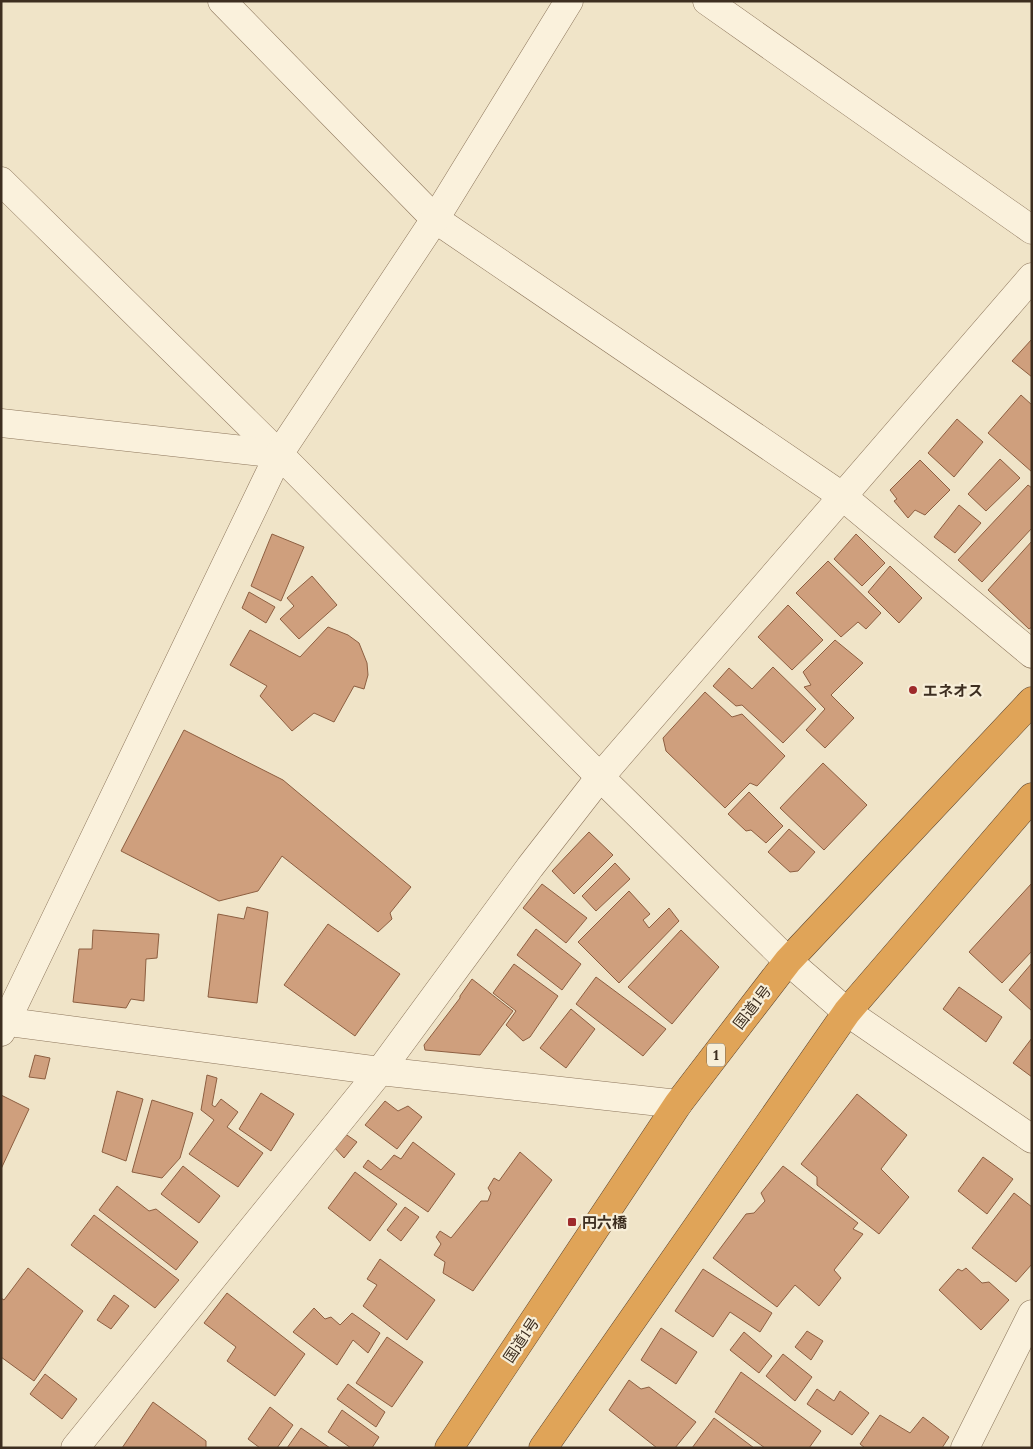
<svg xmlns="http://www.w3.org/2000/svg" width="1033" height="1449" font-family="Lora,'Noto Sans JP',serif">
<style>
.building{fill:#cf9f7d;stroke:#8d5f41}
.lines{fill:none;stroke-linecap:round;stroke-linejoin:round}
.minor-casing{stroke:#8d765c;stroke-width:29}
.highway-casing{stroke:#5b4430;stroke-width:29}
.minor{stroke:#faf1dc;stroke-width:28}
.highway{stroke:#e0a458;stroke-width:28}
.poi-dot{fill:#9e2a2b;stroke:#f7eed8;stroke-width:2}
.labels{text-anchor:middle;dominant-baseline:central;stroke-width:4.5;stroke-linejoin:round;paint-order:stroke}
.shield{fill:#f7eed8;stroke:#756857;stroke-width:1}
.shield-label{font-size:14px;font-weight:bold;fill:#3d2e20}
.poi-label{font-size:15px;font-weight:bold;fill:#3d2e20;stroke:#f7eed8;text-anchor:start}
.street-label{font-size:15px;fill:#3d2e20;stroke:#f7eed8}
</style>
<rect width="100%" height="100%" fill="#f0e4c8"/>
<g class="building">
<path d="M1032,339V377L1012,361Z"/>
<path d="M1021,395L1032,405V472L988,433Z"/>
<path d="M957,419L983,442L954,477L928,453Z"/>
<path d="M1000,459L1020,478L986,511L968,494Z"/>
<path d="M920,460L950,490L925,515L915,510L908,518L894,501L897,499L890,490Z"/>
<path d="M1028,485L1032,488V528L982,582L958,560Z"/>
<path d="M959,505L981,523L955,553L934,537Z"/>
<path d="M272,534L304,547L281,601L251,586Z"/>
<path d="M856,534L885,563L862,586L834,559Z"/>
<path d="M1032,541V627L1029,629L988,590Z"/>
<path d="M828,561L881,613L866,629L858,622L841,637L796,593Z"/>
<path d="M890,566L922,598L899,623L868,592Z"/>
<path d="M312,576L337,605L299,639L280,619L294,606L287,598Z"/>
<path d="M249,592L275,607L266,623L242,608Z"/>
<path d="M788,605L823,640L792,670L758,637Z"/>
<path d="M328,627L348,635L359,643L367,663L368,675L364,689L354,686L334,722L314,713L292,731L260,696L267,686L230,665L250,630L300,657Z"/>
<path d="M835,640L863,663L831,695L854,718L825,748L806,730L825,709L804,687L811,685L803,672Z"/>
<path d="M773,667L816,709L783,743L742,705L736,706L713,686L729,668L752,689Z"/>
<path d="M705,692L732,717L742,714L785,756L757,786L750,783L725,808L666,751L663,738Z"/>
<path d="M184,730L283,780L411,887L390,913L392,919L378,932L282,856L258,891L219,901L121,851Z"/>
<path d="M823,763L867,805L824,850L780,808Z"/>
<path d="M749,792L783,826L766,843L751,830L746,831L728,814Z"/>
<path d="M789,829L815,852L798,871L790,872L768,852Z"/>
<path d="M589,832L613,855L574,894L552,871Z"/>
<path d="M615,863L630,879L596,911L582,896Z"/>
<path d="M1032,883V951L1002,983L969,952Z"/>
<path d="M542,884L587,918L566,943L523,908Z"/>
<path d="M629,891L650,914L643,920L649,928L669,908L679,921L619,983L578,942Z"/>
<path d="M247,907L268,912L257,1003L208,997L218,914L244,919Z"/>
<path d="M328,924L400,974L355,1036L284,985Z"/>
<path d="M536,929L581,964L562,990L517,955Z"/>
<path d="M93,930L159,934L157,958L146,959L144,1001L131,999L126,1008L73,1002L79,949H92Z"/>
<path d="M681,930L719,967L672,1024L628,987Z"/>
<path d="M1032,963V1011L1009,990Z"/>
<path d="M514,964L558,996L530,1037L523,1041L506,1025L516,1011L493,993Z"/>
<path d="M596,977L666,1029L643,1056L576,1004Z"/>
<path d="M472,979L513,1011L480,1055L425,1050L424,1045L460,998V996Z"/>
<path d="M959,987L1002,1017L986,1042L943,1009Z"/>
<path d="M571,1009L595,1029L566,1068L540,1048Z"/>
<path d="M1032,1038V1077L1013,1063Z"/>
<path d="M35,1055L50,1058L45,1079L29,1077Z"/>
<path d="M207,1075L217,1078L212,1105L215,1107L221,1099L238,1112L227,1127L263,1153L238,1187L189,1154L214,1120L201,1110Z"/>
<path d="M117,1091L143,1099L126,1161L102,1152Z"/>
<path d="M261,1093L294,1114L271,1151L239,1129Z"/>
<path d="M857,1094L907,1135L881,1169L909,1197L879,1234L817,1185V1177L801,1164Z"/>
<path d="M1,1095L29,1109L1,1169Z"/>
<path d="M152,1100L193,1113L180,1158L162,1178L132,1172Z"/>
<path d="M385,1101L398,1111L408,1106L422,1117L397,1149L365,1125Z"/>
<path d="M344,1133L357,1142L344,1158L333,1146Z"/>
<path d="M413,1142L455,1174L428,1212L363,1167L368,1160L381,1170L394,1155L401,1159Z"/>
<path d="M520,1152L552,1180L473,1291L443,1273L445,1262L434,1255L441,1244L436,1237L440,1231L451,1238L481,1201H488L491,1193L488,1188L494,1178L499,1181Z"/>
<path d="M983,1157L1013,1179L987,1214L958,1191Z"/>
<path d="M183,1166L220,1196L199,1223L161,1194Z"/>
<path d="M783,1166L858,1223L853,1229L863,1234L834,1270L841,1278L819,1306L795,1285L777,1307L713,1258L746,1214L754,1213L765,1201L761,1193Z"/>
<path d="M355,1172L397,1204L370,1241L328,1208Z"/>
<path d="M117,1186L149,1211L156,1209L198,1242L176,1270L99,1210Z"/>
<path d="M1014,1193L1032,1207V1264L1016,1282L972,1248Z"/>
<path d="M405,1207L419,1217L401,1241L387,1230Z"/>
<path d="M94,1215L179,1280L155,1308L71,1245Z"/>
<path d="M380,1259L435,1300L407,1340L363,1306L377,1285L367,1279Z"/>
<path d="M28,1268L83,1311L34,1381L1,1357V1298L4,1300Z"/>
<path d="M966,1268L982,1283L989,1282L1009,1300L981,1330L939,1290L958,1269L962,1271Z"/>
<path d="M703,1269L772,1313L760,1332L730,1312L713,1337L675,1311Z"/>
<path d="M227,1293L305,1354L275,1396L227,1361L236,1347L204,1323Z"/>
<path d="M114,1295L129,1306L111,1329L97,1320Z"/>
<path d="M314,1308L325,1319L331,1317L340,1325L352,1313L380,1333L368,1353L353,1340L337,1365L293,1332Z"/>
<path d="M661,1328L697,1352L676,1384L641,1360Z"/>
<path d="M807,1331L823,1341L811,1360L795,1347Z"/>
<path d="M744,1332L772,1356L759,1373L730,1350Z"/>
<path d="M387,1337L423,1362L392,1407L356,1383Z"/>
<path d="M783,1354L812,1377L795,1401L766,1376Z"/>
<path d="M741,1372L821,1431L809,1448H765L715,1412Z"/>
<path d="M45,1374L77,1399L62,1419L30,1394Z"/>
<path d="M629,1380L641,1389L649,1387L696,1422L675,1448H657L609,1410Z"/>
<path d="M348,1384L385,1412L376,1427L337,1399Z"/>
<path d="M817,1389L834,1401L840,1391L869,1413L852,1435L807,1404Z"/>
<path d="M153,1402L206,1441V1448H122Z"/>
<path d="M270,1407L293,1425L277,1448H260L248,1439Z"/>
<path d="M342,1410L379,1437L372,1448H351L328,1432Z"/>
<path d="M880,1415L910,1433L923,1417L949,1437L942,1448H865L860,1444Z"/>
<path d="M714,1418L754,1448H692Z"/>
<path d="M301,1428L330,1448H287Z"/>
</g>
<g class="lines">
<g class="minor-casing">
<g id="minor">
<path d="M222,1L435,219L842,496L1032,654"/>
<path d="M707,1L1032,230"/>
<path d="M1,181L279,454L600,777L788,961L847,1012L1032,1139"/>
<path d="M1,423L279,454"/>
<path d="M1,1021L380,1071L678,1104"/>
<path d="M1,1032L279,454L435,219L569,1"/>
<path d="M75,1448L380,1071L530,867L600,777L1032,277"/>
<path d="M965,1448L1032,1314"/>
</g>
</g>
<g class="highway-casing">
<g id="highway">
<path d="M449,1448L678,1104L744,1018L788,961L1032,701"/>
<path d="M543,1448L847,1012L1032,797"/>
</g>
</g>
<use href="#minor" class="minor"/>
<use href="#highway" class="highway"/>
</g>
<g class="poi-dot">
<circle cx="913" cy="690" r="5"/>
<rect x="567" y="1217" width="10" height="10" rx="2.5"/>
</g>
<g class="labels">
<rect class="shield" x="707" y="1043.5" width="18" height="23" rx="4"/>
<g class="shield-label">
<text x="716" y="1055">1</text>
</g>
<g class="poi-label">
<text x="923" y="690">エネオス</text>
<text x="582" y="1222">円六橋</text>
</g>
<g class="street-label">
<text transform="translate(752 1007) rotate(-52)">国道1号</text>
<text transform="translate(521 1340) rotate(-56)">国道1号</text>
</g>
</g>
<rect width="1033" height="1449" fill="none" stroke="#3d2e20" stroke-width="5"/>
</svg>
